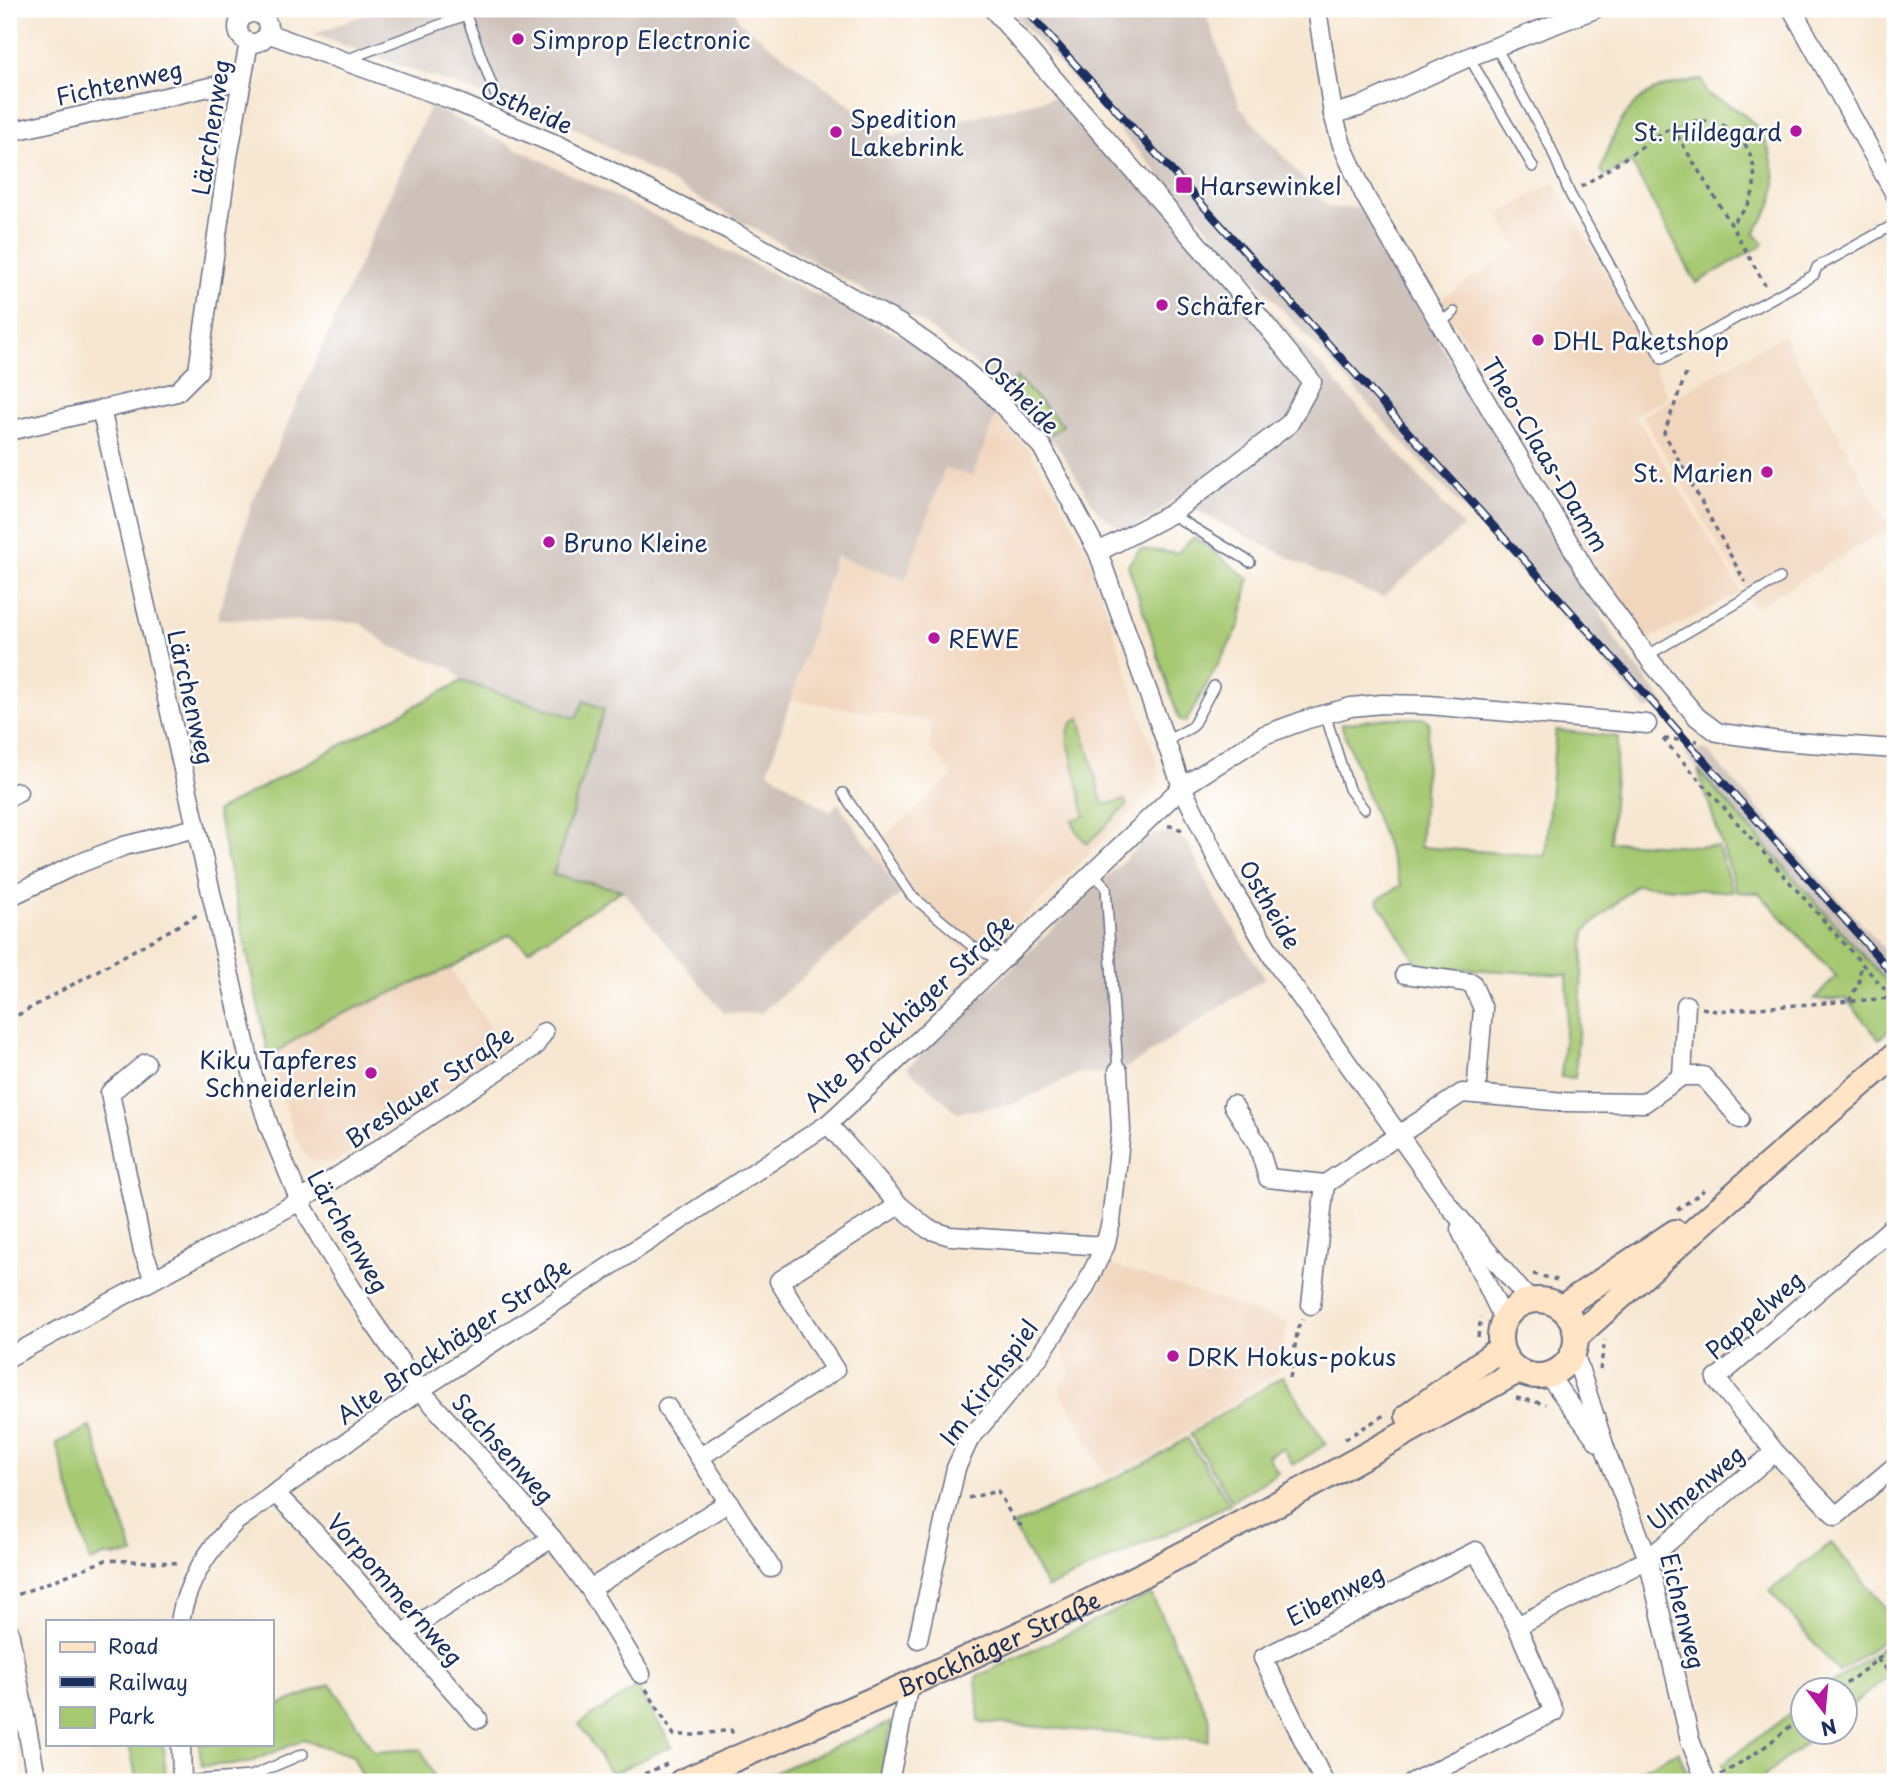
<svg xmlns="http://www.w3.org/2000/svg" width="1904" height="1791" font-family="'Playpen Sans',sans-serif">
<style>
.built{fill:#f1d5bd}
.industrial{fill:#cec1ba}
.green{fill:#a5c871;stroke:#607c68;stroke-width:2}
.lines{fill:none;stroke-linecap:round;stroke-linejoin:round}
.lane-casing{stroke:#686f87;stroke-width:12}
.street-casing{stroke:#686f87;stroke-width:21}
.secondary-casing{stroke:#686f87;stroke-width:28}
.path{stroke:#686f87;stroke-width:3.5;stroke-dasharray:5 5;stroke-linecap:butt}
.lane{stroke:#fff;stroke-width:9}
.street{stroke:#fff;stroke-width:18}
.secondary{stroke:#ffe4c6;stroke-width:24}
.rail-casing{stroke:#1b2f5e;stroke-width:8}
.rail{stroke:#fff;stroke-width:5;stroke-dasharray:16;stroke-linecap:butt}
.poi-dot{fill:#b5179e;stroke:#fff;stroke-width:2.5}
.labels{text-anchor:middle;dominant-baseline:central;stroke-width:5;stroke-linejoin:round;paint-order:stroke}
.poi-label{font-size:24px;fill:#1b2f5e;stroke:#fff;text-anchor:start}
.street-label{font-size:24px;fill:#1b2f5e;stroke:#fff}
</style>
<rect width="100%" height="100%" fill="#fff"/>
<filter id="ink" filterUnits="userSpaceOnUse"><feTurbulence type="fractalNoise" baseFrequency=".0143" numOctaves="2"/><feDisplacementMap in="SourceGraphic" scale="14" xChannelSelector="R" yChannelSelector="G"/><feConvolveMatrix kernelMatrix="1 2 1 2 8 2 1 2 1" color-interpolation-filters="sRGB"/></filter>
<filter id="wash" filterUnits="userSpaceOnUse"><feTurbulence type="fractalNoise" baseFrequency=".00686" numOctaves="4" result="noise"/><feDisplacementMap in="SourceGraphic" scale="28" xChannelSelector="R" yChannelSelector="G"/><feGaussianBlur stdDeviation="1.57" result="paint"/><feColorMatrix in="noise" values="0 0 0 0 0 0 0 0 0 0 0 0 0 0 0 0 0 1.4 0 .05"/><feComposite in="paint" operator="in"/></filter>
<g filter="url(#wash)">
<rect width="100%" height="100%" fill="#f7e7d2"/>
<g class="built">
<path d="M1554,182L1629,313L1668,397L1635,415L1742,592L1646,641L1597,572L1440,299L1517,249L1499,214Z"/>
<path d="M1783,335L1890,528L1755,607L1642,416Z"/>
<path d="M996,414L1029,450L1058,496L1087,551L1157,763L1158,787L978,961L901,894L870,849L953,776L930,746L932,721L789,700L837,556L905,579L945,468L973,475Z"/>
<path d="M450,968L504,1049L336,1162L321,1163L307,1157L296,1139L269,1057L319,1024Z"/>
<path d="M1112,1265L1288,1322L1278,1372L1151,1457L1106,1477L1059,1388L1070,1373L1059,1339L1093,1295Z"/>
</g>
<g class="industrial">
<path d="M381,9H735L738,21L891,136L1061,96L1186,218L1334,380L1463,527L1382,597L1320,573L1174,500L1147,520L1126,532L1098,512L1058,447L1002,386L924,324L562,121L440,80L313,34Z"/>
<path d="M1009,9H1204L1240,107L1329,208L1359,207L1618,644L1668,707L1646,709Z"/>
<path d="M430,106L917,344L996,414L973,476L945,468L905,580L836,556L768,771L830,812L838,803L901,894L761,1013H724L622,890L552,875L604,709L577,718L462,681L452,668L390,646L359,622L217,619L252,503Z"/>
<path d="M1705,749L1895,961V991L1684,753Z"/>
<path d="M1170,832L1187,841L1215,899L1265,978L1128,1067L1114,1073L1078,1074L1011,1105L957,1112L907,1068L1150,836Z"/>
</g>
<g class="green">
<path d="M1702,80L1707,95C1743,109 1767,127 1773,167C1774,174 1776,182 1775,189C1773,206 1763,220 1754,233L1764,244L1696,283L1631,162L1605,176L1601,170C1620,112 1635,85 1702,80Z"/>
<path d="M1016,377L1063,425L1052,434L1011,389Z"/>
<path d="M1194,537L1249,579L1240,625L1186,722L1179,719L1128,565L1140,549L1177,553Z"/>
<path d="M462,681L576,718L584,701L604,709L553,875L622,890L528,950L510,934L450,968L319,1024L269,1057L217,811Z"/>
<path d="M1080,718L1103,805L1125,800L1127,805L1087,844L1078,833L1072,820L1085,816L1068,741C1068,729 1069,723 1080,718Z"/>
<path d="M1386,718H1424L1429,722L1420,847L1545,856L1556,730L1618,737L1610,842L1718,847L1733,892L1636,885L1585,931L1575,1078L1561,1077L1568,996L1567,975L1419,966L1377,900L1401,885L1341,724Z"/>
<path d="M1698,770L1895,991V1024L1879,1039L1846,999L1814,1000L1836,976L1759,893L1737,892Z"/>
<path d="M1283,1376L1326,1444L1293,1465L1283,1448L1268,1456L1278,1473L1232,1501L1190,1434Z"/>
<path d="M90,1427L134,1555L105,1556L90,1562L56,1443Z"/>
<path d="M1187,1438L1230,1504L1047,1588L1013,1526L1150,1461Z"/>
<path d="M1831,1543L1895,1619V1632L1839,1672L1770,1591Z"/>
<path d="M1151,1594L1210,1719L1208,1741L979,1722L976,1677Z"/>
<path d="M1895,1638V1670L1845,1711L1844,1690L1825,1689Z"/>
<path d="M331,1684L374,1752L421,1749L437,1782H365L353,1756L303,1740L248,1763L202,1766L199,1744H271V1708Z"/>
<path d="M637,1687L672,1746L611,1774L579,1724Z"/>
<path d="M1802,1705V1732H1819L1757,1782H1729L1722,1764Z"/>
<path d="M892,1722L880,1782H752Z"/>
<path d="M129,1744H163L166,1782H137Z"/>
<path d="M1678,1751L1688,1774L1687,1782H1618Z"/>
</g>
</g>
<g filter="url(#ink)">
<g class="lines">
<g class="lane-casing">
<g id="lane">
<path d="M1496,47L1550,146L1570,194L1662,359L1814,275L1817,267L1895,224"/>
<path d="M1469,57L1533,167"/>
<path d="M345,60L466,15L497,99"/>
<path d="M1440,323L1454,312"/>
<path d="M1171,514L1250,562"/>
<path d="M1648,655L1780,578"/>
<path d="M1325,714L1349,789L1364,809"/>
<path d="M1166,741L1192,727L1214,686"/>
<path d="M843,793L911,895L972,946L999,960"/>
<path d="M1093,873L1106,887L1118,1071"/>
<path d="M182,1781L251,1776L303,1754"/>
</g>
</g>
<g class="street-casing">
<g id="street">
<path d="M993,9L1235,287L1312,382L1289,424L1171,514L1098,552"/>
<path d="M1317,9L1333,114L1342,145L1365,196L1590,578L1653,664L1697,717L1717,732L1728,734L1780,741L1895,749"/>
<path d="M1792,9L1895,194"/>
<circle cx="253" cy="28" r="15"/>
<path d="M267,33L452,100L562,147L729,230L900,324L958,365L993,395L1042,447L1098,552L1182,787L1228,882L1277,964L1450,1207L1529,1300"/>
<path d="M1333,114L1359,107L1469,57L1595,9"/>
<path d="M9,132L241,80"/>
<path d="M101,409L253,1077L269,1126L300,1201L325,1246L371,1319L420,1390L552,1538L590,1589L641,1674"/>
<path d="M9,431L177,392L198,371L228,157L249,42"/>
<path d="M9,797L18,792"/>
<path d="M9,897L73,866L124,846L196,828"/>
<path d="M1405,974L1472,983L1483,1009L1476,1094"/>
<path d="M146,1063L110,1093L143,1251L154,1279"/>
<path d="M1682,1076H1703L1740,1119"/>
<path d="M1233,1105L1258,1145L1268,1178L1325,1184L1462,1093L1565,1102L1644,1103L1682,1076L1686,1005"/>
<path d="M828,1124L899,1205L928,1229L950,1236L1105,1246"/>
<path d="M1895,1225L1716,1379L1775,1452L1836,1516L1895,1466"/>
<path d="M1460,1229L1504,1320"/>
<path d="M1311,1305L1325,1184"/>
<path d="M1574,1352L1607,1454L1648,1559L1690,1740L1706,1782"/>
<path d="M9,1357L300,1201L534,1047L544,1032"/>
<path d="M1548,1375L1598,1442"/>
<path d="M667,1407L771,1568"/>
<path d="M700,1457L835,1370L779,1281L899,1205"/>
<path d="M275,1493L313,1531L478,1719"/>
<path d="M590,1589L729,1502"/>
<path d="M180,1621C187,1581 207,1551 235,1522L420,1390L828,1124L921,1038L1182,787L1264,735L1308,719L1351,707L1382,704L1428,705L1647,724"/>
<path d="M1517,1626L1648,1559L1775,1452"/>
<path d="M9,1631L37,1782"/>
<path d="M402,1634L552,1538"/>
<path d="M918,1639L956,1468L969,1440L1038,1358L1084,1289L1105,1246L1111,1222L1121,1130L1118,1071"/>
<path d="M181,1744L182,1782"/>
<path d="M889,1782L909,1684"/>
<path d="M1324,1782L1263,1658L1476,1551L1517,1626L1554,1712L1413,1782"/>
</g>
</g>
<g class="secondary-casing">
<g id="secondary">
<circle cx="1538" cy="1338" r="38"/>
<path d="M1562,1307L1675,1232"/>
<path d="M1577,1336L1745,1185L1895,1055"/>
<path d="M1408,1416L1501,1348"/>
<path id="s1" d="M681,1782C811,1726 942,1672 1069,1611C1222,1538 1369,1452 1518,1371"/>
</g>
</g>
<g class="path">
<path d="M1672,127L1731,224L1765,285"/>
<path d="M1581,187L1672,127C1683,124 1693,120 1705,121C1743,123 1763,164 1751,198C1748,208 1738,217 1731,224"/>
<path d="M1686,374L1664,433L1745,582"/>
<path d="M1663,739L1895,1001"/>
<path d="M1664,739L1698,741"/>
<path d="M1168,826H1174L1183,831"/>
<path d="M1849,1001L1859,982L1861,964"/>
<path d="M1702,1008L1716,1011L1892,998"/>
<path d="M9,1020L199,914"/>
<path d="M1677,1210L1704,1190"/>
<path d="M1533,1274L1562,1281"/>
<path d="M1478,1337L1481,1317"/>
<path d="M1600,1370L1605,1340"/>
<path d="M1290,1378L1298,1327L1303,1319"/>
<path d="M1516,1398L1546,1404"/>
<path d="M1345,1439L1386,1414"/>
<path d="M968,1498L998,1491L1016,1524L1022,1525"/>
<path d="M9,1598L106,1560L181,1563"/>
<path d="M1877,1659L1895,1678"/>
<path d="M646,1689L674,1735H696L731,1730L734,1736"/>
<path d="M1838,1690L1895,1646"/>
<path d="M1721,1775L1762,1749L1802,1717"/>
<path d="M626,1782L667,1764"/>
</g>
<use href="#lane" class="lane"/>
<use href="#street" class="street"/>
<use href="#secondary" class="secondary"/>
<g class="rail-casing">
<path id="rail" d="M1025,9L1631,678L1895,976"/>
</g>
<use href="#rail" class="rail"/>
</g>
</g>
<g class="poi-dot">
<circle cx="518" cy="39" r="7"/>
<circle cx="1796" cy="131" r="7"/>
<circle cx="836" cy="132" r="7"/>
<rect x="1175" y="176" width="18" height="18" rx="3.5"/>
<circle cx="1162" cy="305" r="7"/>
<circle cx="1538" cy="340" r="7"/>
<circle cx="1767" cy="472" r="7"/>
<circle cx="549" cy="542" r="7"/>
<circle cx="934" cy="638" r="7"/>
<circle cx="371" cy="1073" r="7"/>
<circle cx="1173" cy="1356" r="7"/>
</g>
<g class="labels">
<g class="poi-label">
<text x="532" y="39">Simprop Electronic</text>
<text x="850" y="118">Spedition<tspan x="850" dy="28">Lakebrink</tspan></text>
<text x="1782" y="131" text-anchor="end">St. Hildegard</text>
<text x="1200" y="185">Harsewinkel</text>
<text x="1176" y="305">Schäfer</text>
<text x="1552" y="340">DHL Paketshop</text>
<text x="1753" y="472" text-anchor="end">St. Marien</text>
<text x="563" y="542">Bruno Kleine</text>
<text x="948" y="638">REWE</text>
<text x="357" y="1059" text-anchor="end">Kiku Tapferes<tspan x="357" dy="28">Schneiderlein</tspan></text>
<text x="1187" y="1356">DRK Hokus-pokus</text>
</g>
<g class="street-label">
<text transform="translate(119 82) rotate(-13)">Fichtenweg</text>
<text transform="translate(527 106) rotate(24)">Ostheide</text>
<text transform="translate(210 127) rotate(-81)">Lärchenweg</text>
<text transform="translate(1022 394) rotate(46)">Ostheide</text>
<text transform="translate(1546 454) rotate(59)">Theo-Claas-Damm</text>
<text transform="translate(192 697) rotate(77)">Lärchenweg</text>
<text transform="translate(1271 904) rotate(60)">Ostheide</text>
<text transform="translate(908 1012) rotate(-43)">Alte Brockhäger Straße</text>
<text transform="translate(429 1086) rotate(-34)">Breslauer Straße</text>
<text transform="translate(349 1231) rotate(60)">Lärchenweg</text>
<text transform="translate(1754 1314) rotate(-41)">Pappelweg</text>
<text transform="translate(453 1340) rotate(-34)">Alte Brockhäger Straße</text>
<text transform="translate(988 1382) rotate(-54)">Im Kirchspiel</text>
<text transform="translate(504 1448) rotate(48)">Sachsenweg</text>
<text transform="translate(1695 1487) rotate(-40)">Ulmenweg</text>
<text transform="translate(396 1589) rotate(49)">Vorpommernweg</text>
<text transform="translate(1335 1594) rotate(-27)">Eibenweg</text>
<text transform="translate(1684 1611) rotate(76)">Eichenweg</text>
<text stroke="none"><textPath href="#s1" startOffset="346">Brockhäger Straße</textPath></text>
</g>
</g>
<rect width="1904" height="1791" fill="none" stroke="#fff" stroke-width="35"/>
<rect x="46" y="1620" width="228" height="126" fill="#ffffff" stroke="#a4acbf" stroke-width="2"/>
<rect x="60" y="1642" width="35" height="10" fill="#ffe4c6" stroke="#a4acbf" stroke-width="2"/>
<text x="108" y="1654" font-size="21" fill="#1b2f5e">Road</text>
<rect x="60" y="1677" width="35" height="10" fill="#1b2f5e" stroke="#a4acbf" stroke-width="2"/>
<text x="108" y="1690" font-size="21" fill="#1b2f5e">Railway</text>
<rect x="60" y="1707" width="35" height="21" fill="#a5c871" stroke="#a4acbf" stroke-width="2"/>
<text x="108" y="1724" font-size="21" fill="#1b2f5e">Park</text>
<g transform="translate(1824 1711) rotate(164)"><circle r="33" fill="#ffffff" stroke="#a4acbf" stroke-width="2"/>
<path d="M0-5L12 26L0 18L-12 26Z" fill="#b5179e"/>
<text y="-10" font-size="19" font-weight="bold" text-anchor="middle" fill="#1b2f5e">N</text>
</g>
</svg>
